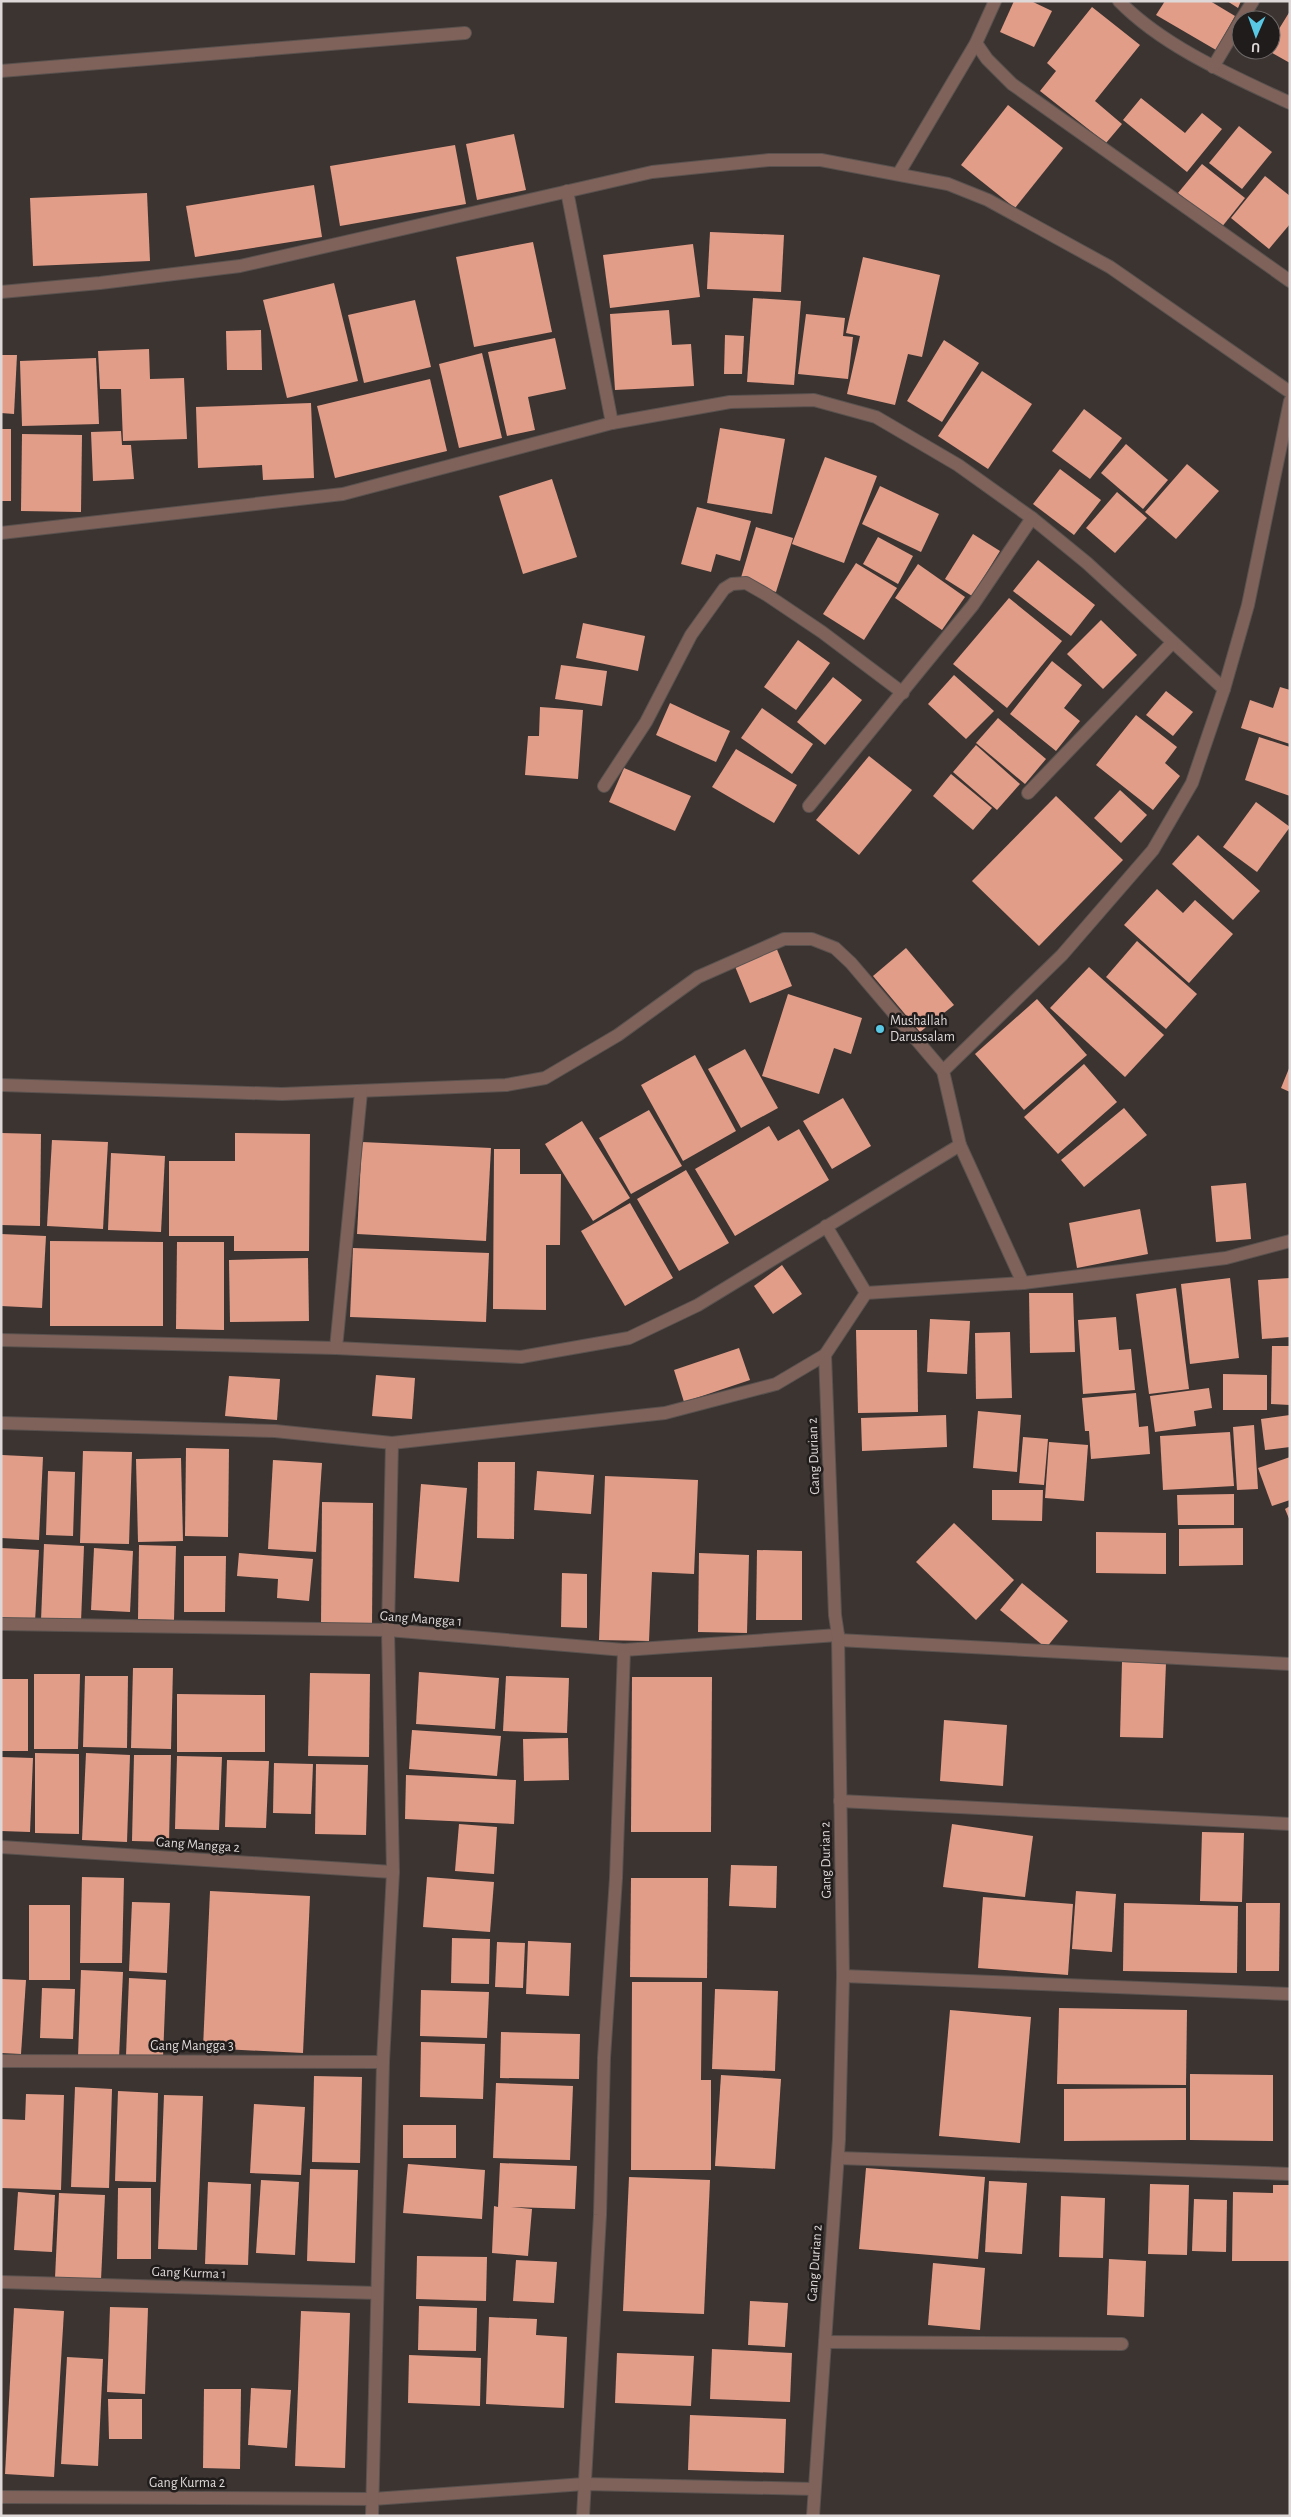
<svg xmlns="http://www.w3.org/2000/svg" width="1291" height="2517" font-family="'Alegreya Sans',sans-serif">
<style>
.building{fill:#e29d89}
.lines{fill:none;stroke-linecap:round;stroke-linejoin:round}
.minor-casing{stroke:#59524f;stroke-width:14}
.minor{stroke:#7f625a;stroke-width:12}
.poi-dot{fill:#59c8e4;stroke:#201c1b;stroke-width:2}
.labels{text-anchor:middle;dominant-baseline:central;stroke-width:5;stroke-linejoin:round;paint-order:stroke}
.poi-label{font-size:14px;fill:#ded9d8;stroke:#201c1b;text-anchor:start}
.street-label{font-size:14px;fill:#ded9d8;stroke:#201c1b}
</style>
<rect width="100%" height="100%" fill="#3c3431"/>
<g class="building">
<path d="M1014,1H1031L1052,11L1034,47L1000,32Z"/>
<path d="M1165,1H1210L1235,16L1216,50L1156,15Z"/>
<path d="M1227,1H1241L1238,8Z"/>
<path d="M1092,7L1140,45L1095,101L1122,124L1106,143L1040,91L1056,71L1047,63Z"/>
<path d="M1290,11V63L1267,50H1271V42Z"/>
<path d="M1141,98L1185,133L1202,113L1222,129L1187,172L1123,120Z"/>
<path d="M1008,105L1063,148L1015,208L961,165Z"/>
<path d="M1239,126L1272,152L1242,189L1209,163Z"/>
<path d="M514,134L526,190L477,200L466,144Z"/>
<path d="M455,145L466,204L340,226L330,166Z"/>
<path d="M1202,164L1245,198L1221,228L1178,193Z"/>
<path d="M1265,176L1290,196V224L1269,249L1231,218Z"/>
<path d="M314,185L322,237L195,257L186,206Z"/>
<path d="M147,193L150,261L33,266L30,198Z"/>
<path d="M710,232L784,235L781,292L707,289Z"/>
<path d="M533,242L552,332L474,347L456,257Z"/>
<path d="M693,244L700,297L610,308L603,255Z"/>
<path d="M863,257L940,275L922,357L908,354L895,405L847,394L860,336L846,333Z"/>
<path d="M334,283L358,381L287,398L263,300Z"/>
<path d="M753,298L801,301L794,385L747,382Z"/>
<path d="M415,300L431,367L364,383L348,315Z"/>
<path d="M669,310L672,345L691,344L694,386L615,390L610,314Z"/>
<path d="M806,314L845,318L843,336L853,337L848,379L798,374Z"/>
<path d="M261,330L262,370H227L226,331Z"/>
<path d="M725,335L744,336L742,374H724Z"/>
<path d="M555,338L566,389L528,397L535,430L507,436L488,352Z"/>
<path d="M944,340L979,363L942,422L907,401Z"/>
<path d="M149,349L150,379L184,378L187,439L123,441L121,389H100L98,351Z"/>
<path d="M482,353L502,438L459,448L439,364Z"/>
<path d="M1,355H17L14,414L1,413Z"/>
<path d="M96,358L99,424L22,426L20,361Z"/>
<path d="M982,371L1032,404L988,469L938,436Z"/>
<path d="M430,379L447,451L335,478L317,406Z"/>
<path d="M311,403L314,478L263,480L262,465L198,468L196,407Z"/>
<path d="M1084,409L1122,438L1090,479L1052,451Z"/>
<path d="M720,428L785,439L772,514L707,503Z"/>
<rect x="1" y="429" width="10" height="72"/>
<path d="M121,431L122,445H131L134,479L93,481L91,432Z"/>
<path d="M22,434L82,435L81,512L21,511Z"/>
<path d="M1126,444L1168,480L1143,509L1101,473Z"/>
<path d="M825,457L877,476L844,563L792,544Z"/>
<path d="M1187,464L1219,491L1176,539L1145,512Z"/>
<path d="M1060,469L1101,500L1074,535L1033,504Z"/>
<path d="M552,479L577,557L523,574L499,496Z"/>
<path d="M880,486L939,514L921,552L862,524Z"/>
<path d="M1117,492L1147,518L1115,553L1086,528Z"/>
<path d="M697,507L751,521L740,561L716,554L711,572L681,564Z"/>
<path d="M756,527L793,538L776,592L740,581Z"/>
<path d="M973,534L1000,551L972,596L945,579Z"/>
<path d="M878,537L913,556L898,584L863,564Z"/>
<path d="M1038,560L1095,605L1071,636L1013,591Z"/>
<path d="M856,563L897,588L864,640L823,614Z"/>
<path d="M918,564L965,597L942,630L895,598Z"/>
<path d="M1009,598L1062,641L1007,708L953,664Z"/>
<path d="M1101,620L1137,655L1103,689L1067,654Z"/>
<path d="M583,623L645,636L638,671L576,658Z"/>
<path d="M798,640L830,663L796,710L764,687Z"/>
<path d="M1052,661L1082,685L1064,708L1080,721L1056,751L1010,714Z"/>
<path d="M561,665L607,671L602,706L555,699Z"/>
<path d="M954,675L994,711L966,739L928,704Z"/>
<path d="M833,677L862,700L825,745L797,722Z"/>
<path d="M1280,687L1290,690V744L1241,728L1250,700L1273,708Z"/>
<path d="M1166,691L1193,712L1173,736L1146,715Z"/>
<path d="M670,703L730,731L716,762L656,735Z"/>
<path d="M540,707L583,710L578,779L525,775L528,736H539Z"/>
<path d="M762,708L813,744L792,774L741,738Z"/>
<path d="M1136,715L1177,747L1165,763L1180,776L1153,810L1096,765Z"/>
<path d="M998,718L1046,759L1025,784L976,743Z"/>
<path d="M1259,737L1290,747V796L1245,780Z"/>
<path d="M976,745L1020,784L997,810L953,772Z"/>
<path d="M736,749L797,785L774,823L712,787Z"/>
<path d="M869,756L912,790L859,855L816,820Z"/>
<path d="M624,768L691,796L675,831L609,802Z"/>
<path d="M951,774L992,808L973,830L933,796Z"/>
<path d="M1120,790L1147,815L1121,843L1094,818Z"/>
<path d="M1056,796L1123,860L1039,946L972,881Z"/>
<path d="M1256,802L1290,827L1257,872L1223,847Z"/>
<path d="M1198,835L1260,891L1233,920L1172,864Z"/>
<path d="M1157,889L1183,913L1195,900L1233,934L1189,983L1124,925Z"/>
<path d="M1137,941L1197,994L1166,1029L1106,977Z"/>
<path d="M776,947L792,986L750,1003L734,964Z"/>
<path d="M906,948L954,1005L920,1032L873,976Z"/>
<path d="M1089,967L1164,1035L1125,1077L1050,1008Z"/>
<path d="M788,994L862,1018L851,1054L834,1048L819,1094L762,1076Z"/>
<path d="M1037,999L1087,1055L1024,1110L975,1054Z"/>
<path d="M745,1049L778,1108L741,1128L708,1069Z"/>
<path d="M695,1055L736,1131L683,1161L641,1085Z"/>
<path d="M1084,1064L1117,1102L1058,1154L1024,1117Z"/>
<path d="M1290,1066V1092L1281,1088Z"/>
<path d="M843,1098L871,1146L832,1169L803,1121Z"/>
<path d="M1124,1108L1147,1135L1084,1187L1061,1160Z"/>
<path d="M649,1110L682,1166L631,1194L599,1138Z"/>
<path d="M582,1121L630,1198L593,1221L545,1144Z"/>
<path d="M769,1126L778,1141L799,1129L829,1180L735,1236L695,1169Z"/>
<path d="M1,1133L41,1134L40,1226L1,1225Z"/>
<path d="M235,1133L310,1134L309,1251H234V1236H169V1161H235Z"/>
<path d="M52,1140L108,1142L103,1229L47,1226Z"/>
<path d="M362,1142L491,1148L486,1241L357,1234Z"/>
<path d="M494,1149H520V1174H561L560,1245H546V1310L493,1309Z"/>
<path d="M111,1153L165,1156L161,1232L108,1230Z"/>
<path d="M686,1170L729,1243L679,1271L637,1199Z"/>
<path d="M1246,1183L1251,1239L1216,1242L1211,1186Z"/>
<path d="M630,1203L673,1278L625,1306L581,1231Z"/>
<path d="M1140,1209L1148,1254L1077,1268L1069,1223Z"/>
<path d="M1,1234L46,1236L42,1308L1,1306Z"/>
<path d="M50,1241L163,1242V1326H50Z"/>
<path d="M177,1242H224V1330L176,1329Z"/>
<path d="M353,1248L489,1253L486,1322L350,1317Z"/>
<path d="M308,1258L309,1321L230,1322L229,1260Z"/>
<path d="M782,1265L802,1294L773,1314L754,1286Z"/>
<path d="M1230,1278L1239,1358L1190,1364L1181,1284Z"/>
<path d="M1290,1278V1337L1262,1339L1258,1280Z"/>
<path d="M1176,1288L1189,1389L1149,1394L1136,1294Z"/>
<path d="M1029,1293H1073L1075,1352L1030,1353Z"/>
<path d="M1116,1317L1119,1350L1131,1349L1135,1390L1083,1394L1078,1320Z"/>
<path d="M930,1319L970,1321L967,1374L927,1372Z"/>
<path d="M856,1330H917L918,1412L858,1413Z"/>
<path d="M1010,1332L1012,1398L976,1399L975,1333Z"/>
<path d="M1272,1346H1290V1405L1271,1404Z"/>
<path d="M739,1348L750,1380L684,1402L674,1370Z"/>
<path d="M1223,1374L1267,1375V1410H1223Z"/>
<path d="M376,1375L415,1378L412,1419L372,1416Z"/>
<path d="M229,1376L280,1379L277,1420L225,1416Z"/>
<path d="M1209,1388L1212,1408L1194,1411L1196,1426L1155,1432L1150,1396Z"/>
<path d="M1136,1393L1139,1427L1148,1426L1150,1454L1091,1459L1089,1431H1085L1082,1398Z"/>
<path d="M978,1411L1021,1415L1017,1472L973,1468Z"/>
<path d="M946,1415L947,1447L862,1451L861,1418Z"/>
<path d="M1290,1415V1447L1265,1450L1261,1419Z"/>
<path d="M1254,1425L1258,1489L1237,1490L1233,1427Z"/>
<path d="M1230,1432L1234,1486L1163,1490L1160,1436Z"/>
<path d="M1023,1437L1048,1439L1044,1485L1019,1483Z"/>
<path d="M1049,1442L1088,1445L1084,1501L1045,1498Z"/>
<path d="M186,1448L229,1449L228,1537L185,1536Z"/>
<path d="M83,1451L132,1452L129,1544L80,1543Z"/>
<path d="M2,1455L43,1457L39,1540L1,1538Z"/>
<path d="M1290,1457V1500L1272,1506L1258,1468Z"/>
<path d="M181,1458L183,1541L138,1542L136,1459Z"/>
<path d="M273,1460L322,1463L316,1552L268,1549Z"/>
<path d="M478,1462H515L514,1539L477,1538Z"/>
<path d="M48,1471L75,1472L73,1536L46,1535Z"/>
<path d="M537,1471L594,1475L591,1514L534,1510Z"/>
<path d="M605,1476L698,1480L694,1574L652,1572L649,1641L599,1640Z"/>
<path d="M421,1484L467,1488L459,1582L414,1578Z"/>
<path d="M992,1490H1043L1042,1521L992,1520Z"/>
<path d="M1234,1494V1525H1178L1177,1495Z"/>
<path d="M322,1502L373,1503L372,1625H321Z"/>
<path d="M1290,1506V1521L1285,1509Z"/>
<path d="M954,1523L1014,1580L976,1620L916,1562Z"/>
<path d="M1243,1528V1565L1179,1566V1529Z"/>
<path d="M1096,1532L1166,1533V1574L1096,1573Z"/>
<path d="M44,1544L84,1546L81,1622L41,1621Z"/>
<path d="M139,1545L176,1546L174,1620L138,1619Z"/>
<path d="M1,1548L39,1550L35,1622L1,1620Z"/>
<path d="M94,1548L133,1551L130,1612L91,1610Z"/>
<path d="M757,1550L802,1551V1620H756Z"/>
<path d="M239,1553L313,1559L309,1601L277,1598L278,1579L237,1576Z"/>
<path d="M699,1553L749,1555L747,1633L698,1632Z"/>
<path d="M184,1556H226L225,1612H184Z"/>
<path d="M562,1573L587,1574V1628L561,1627Z"/>
<path d="M1022,1583L1068,1621L1046,1648L1000,1610Z"/>
<path d="M1122,1662L1166,1663L1163,1738L1120,1737Z"/>
<path d="M133,1668H173L171,1749L131,1748Z"/>
<path d="M419,1672L499,1678L495,1729L416,1724Z"/>
<path d="M310,1673L370,1674L369,1757L308,1756Z"/>
<path d="M34,1674H80L78,1749H34Z"/>
<path d="M85,1676H128L127,1748L83,1747Z"/>
<path d="M506,1676L569,1678L567,1733L503,1731Z"/>
<path d="M632,1677H712L711,1832H631Z"/>
<rect x="1" y="1679" width="27" height="72"/>
<path d="M177,1694L265,1695V1752H177Z"/>
<path d="M944,1720L1007,1725L1003,1786L940,1781Z"/>
<path d="M412,1730L501,1736L497,1776L409,1769Z"/>
<path d="M568,1738L569,1780L524,1781L523,1739Z"/>
<path d="M35,1753L79,1754V1834L35,1833Z"/>
<path d="M86,1753L130,1755L127,1842L82,1840Z"/>
<path d="M134,1755H171L169,1842L132,1841Z"/>
<path d="M177,1756L222,1757L219,1830L175,1829Z"/>
<path d="M1,1757L33,1758L30,1832L1,1831Z"/>
<path d="M227,1760L269,1761L266,1828L225,1827Z"/>
<path d="M274,1763L313,1764L311,1814L273,1813Z"/>
<path d="M316,1764L368,1765L366,1835L315,1834Z"/>
<path d="M406,1775L516,1780L514,1824L405,1819Z"/>
<path d="M459,1824L497,1827L494,1874L455,1871Z"/>
<path d="M952,1824L1033,1836L1025,1897L943,1887Z"/>
<path d="M1202,1832L1244,1833L1242,1902L1200,1901Z"/>
<path d="M731,1865L777,1866L776,1908L729,1906Z"/>
<path d="M82,1877L124,1878L122,1963H80Z"/>
<path d="M427,1877L494,1882L490,1932L423,1927Z"/>
<path d="M631,1878H708L707,1978L630,1977Z"/>
<path d="M210,1891L310,1896L303,2053L203,2048Z"/>
<path d="M1076,1891L1116,1894L1112,1952L1072,1949Z"/>
<path d="M983,1897L1073,1904L1068,1975L978,1968Z"/>
<path d="M132,1902L170,1903L167,1973L129,1971Z"/>
<path d="M1124,1903L1238,1906L1237,1973L1123,1971Z"/>
<path d="M1246,1903H1280L1279,1971H1246Z"/>
<rect x="29" y="1905" width="41" height="75"/>
<path d="M452,1938L490,1939L489,1984L451,1983Z"/>
<path d="M528,1941L571,1943L569,1996L526,1994Z"/>
<path d="M497,1942L525,1943L523,1988L495,1987Z"/>
<path d="M81,1970L123,1972L119,2058L78,2057Z"/>
<path d="M129,1978L166,1980L163,2058L126,2056Z"/>
<path d="M1,1979L26,1980L21,2054L1,2053Z"/>
<path d="M632,1982H702L701,2080H711V2170H631Z"/>
<path d="M42,1988L75,1989L73,2039L40,2038Z"/>
<path d="M715,1989L778,1991L775,2071L712,2069Z"/>
<path d="M421,1990L489,1992L487,2038L420,2036Z"/>
<path d="M1059,2008L1187,2010L1186,2085L1057,2084Z"/>
<path d="M950,2010L1031,2017L1020,2143L939,2136Z"/>
<path d="M501,2032L580,2034L579,2079L500,2078Z"/>
<path d="M421,2042L485,2044L483,2099L420,2097Z"/>
<path d="M1190,2074L1273,2075V2141L1190,2140Z"/>
<path d="M721,2075L781,2079L775,2169L715,2166Z"/>
<path d="M314,2076L362,2077L360,2163L312,2162Z"/>
<path d="M496,2083L573,2086L570,2160L493,2158Z"/>
<path d="M75,2087L112,2089L109,2188L71,2187Z"/>
<path d="M1186,2088V2140L1064,2141V2089Z"/>
<path d="M118,2091L158,2093L156,2182L115,2181Z"/>
<path d="M26,2094L64,2095L61,2190L1,2188V2119L25,2120Z"/>
<path d="M164,2095L203,2096L197,2250L158,2249Z"/>
<path d="M254,2104L305,2107L301,2175L250,2173Z"/>
<rect x="403" y="2125" width="53" height="33"/>
<path d="M500,2163L577,2166L575,2209L511,2207L532,2209L528,2256L492,2253L494,2206L498,2207Z"/>
<path d="M408,2164L485,2170L482,2219L403,2213Z"/>
<path d="M866,2168L985,2177L978,2259L859,2249Z"/>
<path d="M310,2169L358,2170L355,2263L307,2261Z"/>
<path d="M629,2177L710,2180L704,2314L623,2311Z"/>
<path d="M261,2180L299,2182L295,2255L256,2253Z"/>
<path d="M989,2181L1027,2183L1022,2254L985,2252Z"/>
<path d="M208,2182L251,2184L248,2265L205,2264Z"/>
<path d="M1150,2184L1189,2185L1187,2255L1148,2254Z"/>
<path d="M1273,2185H1290V2261H1232L1233,2192L1273,2193Z"/>
<path d="M118,2188H151V2259H117Z"/>
<path d="M18,2192L55,2195L52,2252L14,2250Z"/>
<path d="M59,2193L105,2195L101,2280L55,2278Z"/>
<path d="M1061,2196L1105,2198L1103,2258L1059,2257Z"/>
<path d="M1194,2199L1227,2200L1226,2252L1192,2251Z"/>
<path d="M417,2256L487,2257L486,2301L416,2299Z"/>
<path d="M1109,2259L1146,2261L1144,2317L1107,2315Z"/>
<path d="M516,2260L557,2262L554,2303L513,2301Z"/>
<path d="M933,2263L985,2268L980,2330L928,2325Z"/>
<path d="M750,2301L788,2303L785,2347L748,2345Z"/>
<path d="M419,2306L477,2308L476,2351L418,2350Z"/>
<path d="M110,2307L148,2308L145,2394L107,2392Z"/>
<path d="M14,2308L64,2311L54,2477L5,2474Z"/>
<path d="M301,2311L350,2313L345,2468L295,2466Z"/>
<path d="M489,2317L537,2319L536,2335L567,2337L564,2408L486,2404Z"/>
<path d="M712,2349L792,2353L790,2402L710,2399Z"/>
<path d="M617,2353L694,2356L691,2406L615,2403Z"/>
<path d="M409,2355L481,2358L480,2406L408,2403Z"/>
<path d="M67,2357L103,2359L98,2466L61,2464Z"/>
<path d="M251,2388L291,2390L287,2448L248,2445Z"/>
<path d="M204,2389H241L240,2469L203,2468Z"/>
<path d="M108,2399H142V2439H109Z"/>
<path d="M690,2415L786,2419L784,2473L688,2470Z"/>
</g>
<g class="lines">
<g class="minor-casing">
<g id="minor">
<path d="M1119,1C1164,47 1232,76 1290,103"/>
<path d="M1241,20L1253,1"/>
<path d="M976,43L987,59L1012,84L1290,281"/>
<path d="M1213,67L1241,20"/>
<path d="M1,71L465,33"/>
<path d="M899,173L976,43L995,1"/>
<path d="M567,191L612,423"/>
<path d="M1,292L100,283L240,266L652,172L769,160H821L948,184L988,200L1110,267L1290,392"/>
<path d="M1,533L343,494L612,423L730,402L814,400L876,417L958,465L1032,518L1087,563L1224,689"/>
<path d="M604,786L646,722L691,635L724,589L732,584L746,583L767,595L822,632L903,693"/>
<path d="M1028,793L1172,643"/>
<path d="M809,806L973,605L1032,518"/>
<path d="M1,1085L282,1094L506,1085L545,1078L618,1035L698,977L784,939H812L835,948L851,963L943,1071"/>
<path d="M1023,1283L960,1145L943,1071L1062,955L1153,850L1192,783L1224,689L1248,605L1290,401"/>
<path d="M866,1293L1023,1283L1226,1258L1290,1241"/>
<path d="M1,1340L336,1348L521,1357L629,1338L698,1305L960,1145"/>
<path d="M336,1348L361,1092"/>
<path d="M1,1423L275,1431L392,1443L665,1413L776,1384L825,1355"/>
<path d="M1,1624L388,1630L624,1650L838,1635"/>
<path d="M838,1640L1290,1664"/>
<path d="M840,1801L1290,1824"/>
<path d="M1,1847L393,1872"/>
<path d="M843,1976L1290,1994"/>
<path d="M1,2061L383,2062"/>
<path d="M838,2158L1290,2174"/>
<path d="M1,2282L377,2293"/>
<path d="M825,2342L1122,2344"/>
<path d="M1,2497L373,2499L584,2484L814,2489"/>
<path d="M372,2516L383,2062L393,1872L388,1630L392,1443"/>
<path d="M583,2516L600,2215L604,2058L616,1878L624,1650"/>
<path d="M813,2516L839,2139L843,1976L838,1635L835,1615L825,1355L866,1293L826,1226"/>
</g>
</g>
<use href="#minor" class="minor"/>
</g>
<circle class="poi-dot" cx="880" cy="1029" r="5"/>
<g class="labels">
<g class="poi-label">
<text x="890" y="1021">Mushallah<tspan x="890" dy="16">Darussalam</tspan></text>
</g>
<g class="street-label">
<text transform="translate(814 1456) rotate(-92)">Gang Durian 2</text>
<text transform="translate(421 1619) rotate(4)">Gang Mangga 1</text>
<text transform="translate(198 1845) rotate(4)">Gang Mangga 2</text>
<text transform="translate(826 1860) rotate(-91)">Gang Durian 2</text>
<text x="192" y="2046">Gang Mangga 3</text>
<text transform="translate(815 2263) rotate(-86)">Gang Durian 2</text>
<text transform="translate(189 2273) rotate(2)">Gang Kurma 1</text>
<text x="187" y="2483">Gang Kurma 2</text>
</g>
</g>
<rect width="1291" height="2517" fill="none" stroke="#ded9d8" stroke-width="5"/>
<g transform="translate(1256 35) rotate(182)"><circle r="24" fill="#201c1b" stroke="#6c6867"/>
<path d="M0-4L9 19L0 12L-9 19Z" fill="#59c8e4"/>
<text y="-8" font-size="14" font-weight="bold" text-anchor="middle" fill="#ded9d8">U</text>
</g>
</svg>
